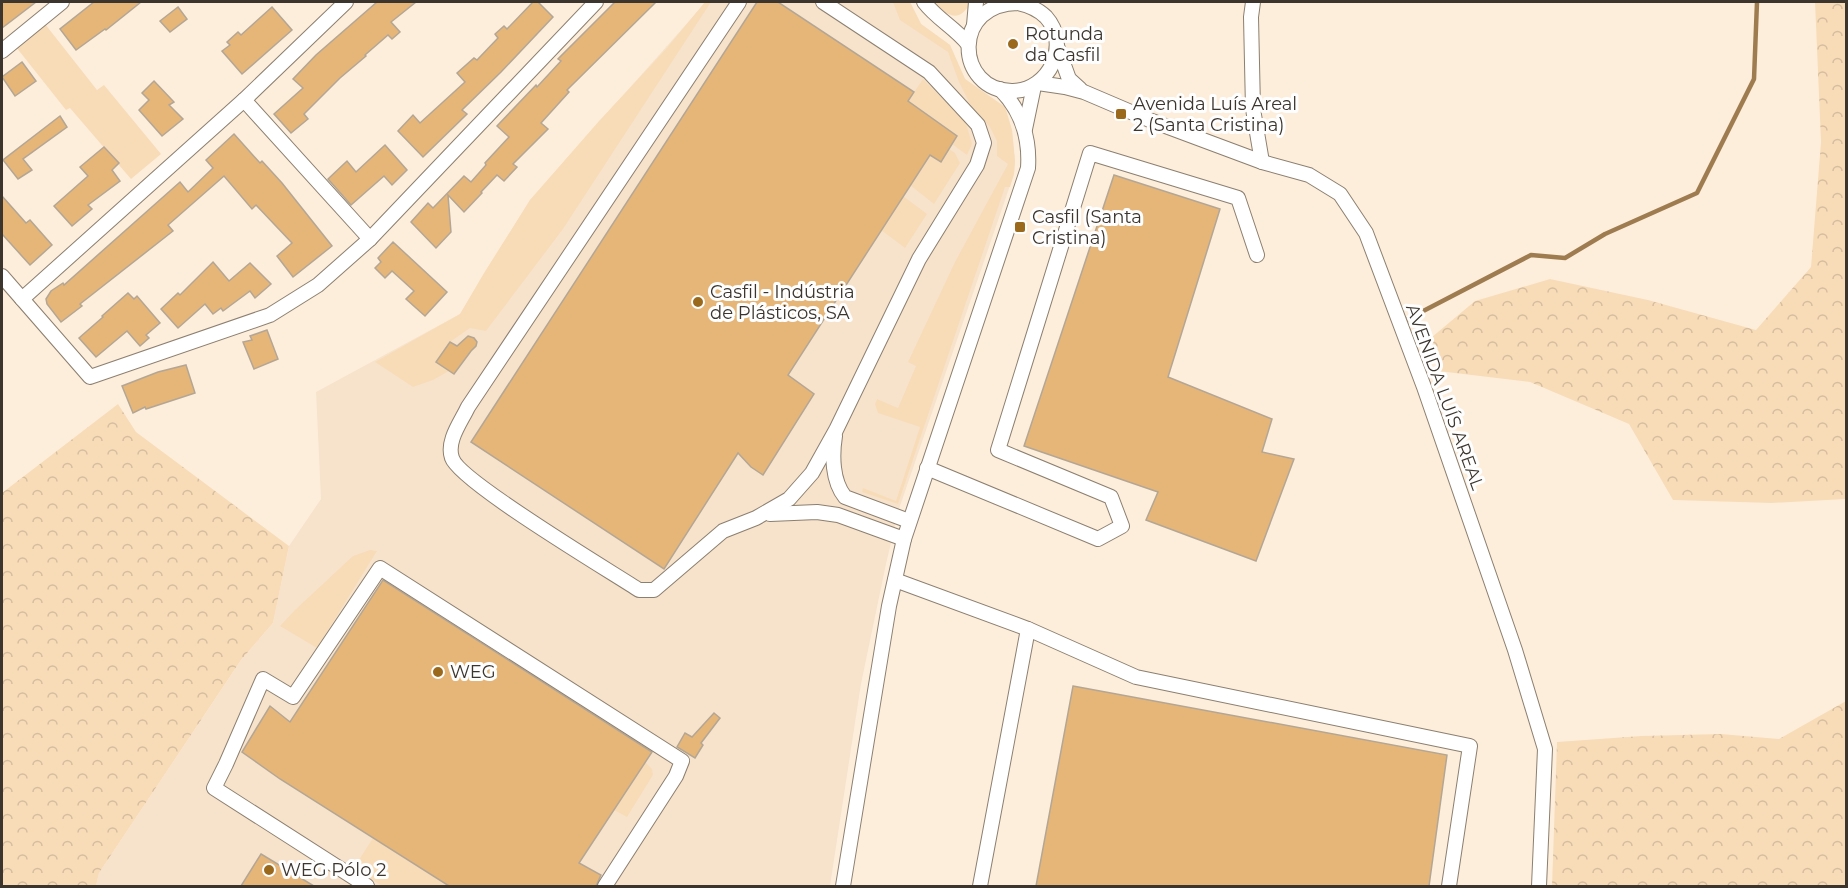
<svg xmlns="http://www.w3.org/2000/svg" width="1848" height="888" font-family="Montserrat,sans-serif">
<style>
.built{fill:#f7e3cb}
.green{fill:#f8dcb8}
.forest{fill:url(#forest-crowns)}
.lines{fill:none;stroke-linecap:round;stroke-linejoin:round}
.stream{stroke:#9e7c50;stroke-width:4.5}
.building{fill:#e5b678;stroke:#b4a695;stroke-width:1.5}
.minor-casing{stroke:#8c7f6f;stroke-width:16}
.minor{stroke:#fff;stroke-width:14}
.poi-dot{fill:#9a691c;stroke:#fefefe;stroke-width:2}
.labels{text-anchor:middle;dominant-baseline:central;stroke-width:6;stroke-linejoin:round;paint-order:stroke}
.poi-label{font-size:18px;fill:#3b352e;stroke:#fefefe;text-anchor:start}
.street-label{font-size:18px;fill:#3b352e;stroke:#fefefe}
</style>
<defs>
<pattern id="forest-crowns" width="20" height="18" patternUnits="userSpaceOnUse" patternTransform="scale(1.5)"><rect width="20" height="18" fill="#f8dcb8"/><path d="M2 6a3 3 0 1 1 6 0M12 15a3 3 0 1 1 6 0" fill="none" stroke="#d6bd9e"/></pattern>
</defs>
<rect width="100%" height="100%" fill="#fdeedc"/>
<path class="built" d="M706,2H910L921,24L950,45L965,79L1005,107L1012,130L1015,161L1014,174L899,509L886,564L861,684L830,886H96L99,873L241,660L273,623L289,546L321,499L316,392L460,314L530,200Z"/>
<g class="green">
<path d="M705,2H711L563,229L486,331L470,328L450,342L436,362L449,371L433,380L413,387L375,362L460,314L484,273L530,200L599,121L666,49Z"/>
<path d="M893,2H910L921,24L950,45L965,79L1005,107L1012,130L1015,161L1014,174L1010,187H1005L898,504L862,492L863,488L896,501L920,427L878,413L875,404L877,399L898,408L916,366L908,362L955,262L1008,164L997,156V141L990,127L970,104L959,82L948,52L900,20Z"/>
<path d="M932,2H971C959,24 948,16 932,2Z"/>
<path d="M45,24L97,90L104,85L161,154L131,179L70,108L66,110L16,47Z"/>
<path d="M923,79L966,123L972,144L967,155L952,144L956,135L908,101Z"/>
<path d="M949,149L955,153L960,163L934,204L910,185L930,155L941,162Z"/>
<path d="M903,196L927,214L905,248L881,230Z"/>
<path d="M370,550L377,551L317,648L280,626L295,610L353,556Z"/>
<path d="M645,762L652,769L653,775L627,817L614,810Z"/>
<path d="M373,838L449,886H382L356,869L355,866Z"/>
</g>
<g class="forest">
<path d="M1815,2H1846V499L1771,503L1673,500L1629,424L1530,382L1438,371L1432,337L1475,301L1550,279L1648,300L1756,330L1811,267L1821,142Z"/>
<path d="M118,404L136,432L289,546L273,623L241,660L99,873L96,886H2V493Z"/>
<path d="M1846,701V886H1552L1557,742L1641,736L1721,734L1779,739Z"/>
</g>
<g class="lines">
<path class="stream" d="M1404,321L1531,255L1565,258L1605,234L1697,193L1754,79L1757,2"/>
</g>
<g class="building">
<path d="M2,2H36L2,28Z"/>
<path d="M94,2H141L106,30L105,29L76,50L60,29Z"/>
<path d="M377,2H416L391,22L400,32L392,39L388,35L365,55L366,56L340,78L304,114L308,119L291,133L274,114L303,88L293,79L316,55Z"/>
<path d="M533,2H538L553,17L501,72L462,110L467,114L423,157L398,131L413,115L420,123L465,82L457,73L474,58L477,60L498,38L495,34L504,26L507,29Z"/>
<path d="M615,2H656L567,90L569,92L541,123L548,129L513,164L517,167L504,181L497,175L481,192L482,193L464,212L448,195L451,232L436,248L411,222L428,203L433,208L464,176L471,182L486,165L485,163L509,137L497,126L536,85L537,87L561,61L558,59Z"/>
<path d="M757,2H778L914,92L908,101L957,136L941,162L930,155L788,375L814,394L763,475L751,467L738,453L664,569L471,442Z"/>
<path d="M178,7L187,19L170,32L160,21Z"/>
<path d="M272,7L292,30L242,74L222,51L230,45L227,42L238,32L241,35Z"/>
<path d="M22,62L36,81L15,96L2,77Z"/>
<path d="M154,81L174,102L169,105L183,119L162,136L139,110L149,100L142,93Z"/>
<path d="M60,116L67,127L23,159L32,170L18,179L3,160Z"/>
<path d="M234,134L260,163L262,161L282,183L332,246L293,277L277,256L292,243L256,205L252,209L224,176L168,225L173,231L80,304L82,306L61,322L47,304L46,299L51,291L63,283L64,285L180,182L188,192L213,168L206,160Z"/>
<path d="M385,145L407,170L392,185L384,176L351,205L328,179L347,161L356,172Z"/>
<path d="M104,147L119,163L112,170L120,181L88,205L92,209L72,226L54,206L88,176L80,167Z"/>
<path d="M1114,175L1220,209L1168,377L1272,419L1262,452L1294,459L1256,561L1146,520L1158,492L1024,446Z"/>
<path d="M2,196L26,223L30,220L52,245L30,265L2,234Z"/>
<path d="M393,242L447,292L425,316L406,299L414,291L392,271L385,278L375,268L381,262L378,258Z"/>
<path d="M213,262L229,281L250,263L271,284L255,298L250,291L223,311L221,308L213,314L205,304L178,328L161,309L178,293L180,295Z"/>
<path d="M128,293L134,299L137,296L160,323L146,335L149,338L140,346L127,331L96,357L79,338L103,317L102,316Z"/>
<path d="M267,330L278,359L254,369L243,342L252,340L250,336Z"/>
<path d="M468,336L474,338L477,342L476,346L471,351L454,374L436,362L450,342L457,346Z"/>
<path d="M186,365L195,393L146,409L145,407L133,413L122,386L158,372Z"/>
<path d="M383,580L652,752L579,863L601,875L596,886H449L280,779L242,752L270,706L290,722Z"/>
<path d="M1073,686L1447,755L1429,886H1036Z"/>
<path d="M714,713L720,718L701,743L703,745L695,758L677,747L685,733L692,737Z"/>
<path d="M261,854L314,886H241Z"/>
</g>
<g class="lines">
<g class="minor-casing">
<g id="minor">
<path d="M739,2L468,407C461,422 446,441 452,458C459,481 610,571 639,590H654L723,531L756,518L789,499L812,473L836,430L919,259L977,165L984,143L978,125L929,72L823,2"/>
<path d="M924,2C937,19 954,27 968,44"/>
<path d="M1013,2C1025,4 1037,8 1046,17C1071,45 1049,90 1013,91C955,92 950,1 1021,3"/>
<path d="M1253,2L1251,17L1253,109L1262,162"/>
<path d="M974,25L976,2"/>
<path d="M1057,46L1069,79L1080,89"/>
<path d="M2,51L62,2"/>
<path d="M1038,83L1065,87L1084,92L1152,121L1262,162L1309,175L1340,194L1366,233L1424,387L1515,650L1545,749L1539,886"/>
<path d="M244,100L370,239"/>
<path d="M1025,129L1034,86"/>
<path d="M2,276L90,377L270,315L318,285L370,239L596,2"/>
<path d="M22,299L244,100L346,2"/>
<path d="M835,436C832,455 832,481 845,497L909,521"/>
<path d="M927,468L1098,539L1122,526L1111,497L998,450L1090,153L1238,198L1257,255"/>
<path d="M770,514L817,512L838,515L904,539"/>
<path d="M895,580L1028,629L1136,677L1470,746L1449,886"/>
<path d="M367,886L214,788L226,764L263,679L293,697L380,568L682,761L676,776L605,886"/>
<path d="M843,886L889,606L904,539L1028,168C1030,138 1021,110 1000,89"/>
<path d="M980,886L1028,629"/>
</g>
</g>
<use href="#minor" class="minor"/>
</g>
<g class="poi-dot">
<circle cx="1013" cy="44" r="6"/>
<rect x="1115" y="108" width="12" height="12" rx="3"/>
<rect x="1014" y="221" width="12" height="12" rx="3"/>
<circle cx="698" cy="302" r="6"/>
<circle cx="438" cy="672" r="6"/>
<circle cx="269" cy="870" r="6"/>
</g>
<g class="labels">
<g class="poi-label">
<text x="1025" y="34">Rotunda<tspan x="1025" dy="21">da Casfil</tspan></text>
<text x="1133" y="104">Avenida Luís Areal<tspan x="1133" dy="21">2 (Santa Cristina)</tspan></text>
<text x="1032" y="217">Casfil (Santa<tspan x="1032" dy="21">Cristina)</tspan></text>
<text x="710" y="292">Casfil - Indústria<tspan x="710" dy="21">de Plásticos, SA</tspan></text>
<text x="450" y="672">WEG</text>
<text x="281" y="870">WEG Pólo 2</text>
</g>
<g class="street-label">
<text transform="translate(1445 397) rotate(70)">AVENIDA LUÍS AREAL</text>
</g>
</g>
<rect width="1848" height="888" fill="none" stroke="#3b352e" stroke-width="6"/>
</svg>
